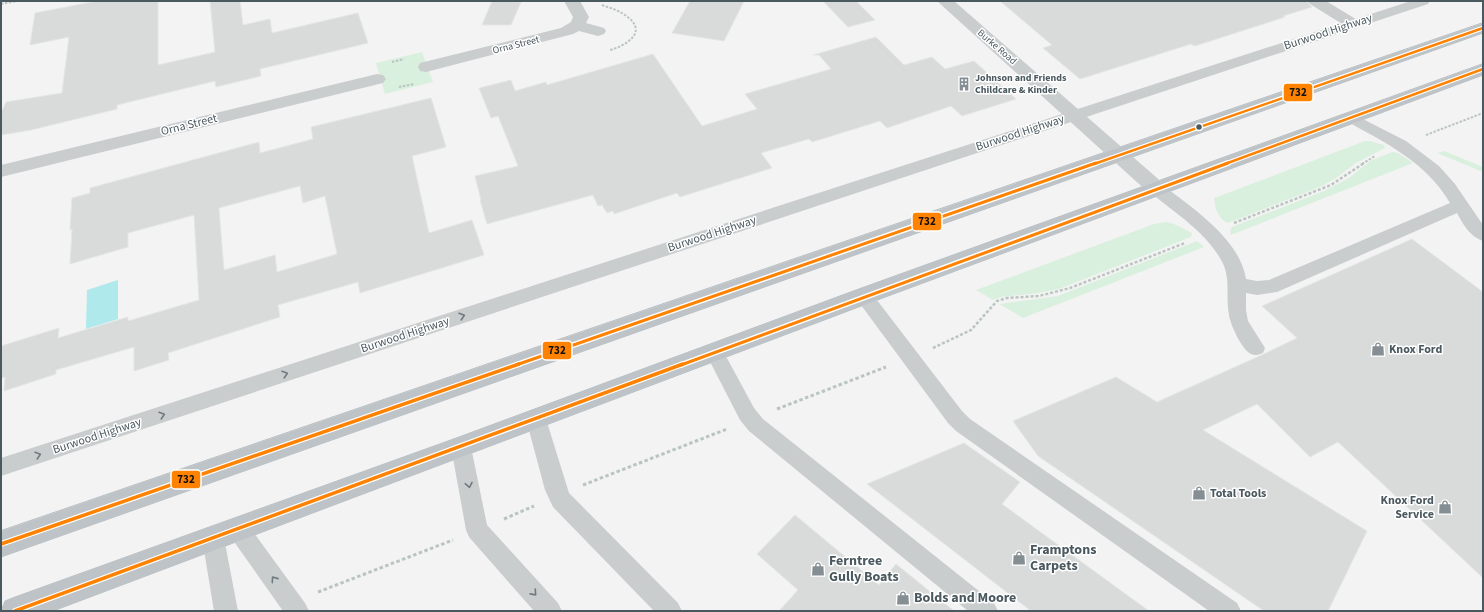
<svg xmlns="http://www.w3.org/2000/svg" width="1484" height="612" font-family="'Source Sans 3',sans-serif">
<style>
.green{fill:#d9f0de}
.water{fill:#afe9ec}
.building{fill:#d9dbdb;stroke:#e4e5e6;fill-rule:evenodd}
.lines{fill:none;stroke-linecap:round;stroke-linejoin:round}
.highway-casing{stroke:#b8bec2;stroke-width:1}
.path-far2{stroke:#bac5c0;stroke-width:2;stroke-dasharray:2.5 1.5;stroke-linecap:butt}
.path-far1{stroke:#bac5c0;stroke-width:2.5;stroke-dasharray:3 2;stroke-linecap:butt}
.path{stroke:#bac5c0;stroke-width:3;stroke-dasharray:3.5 2.5;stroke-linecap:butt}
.lane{fill:#cacdce;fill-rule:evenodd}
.street{fill:#cacdce;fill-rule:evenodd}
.highway{fill:#bdc3c6;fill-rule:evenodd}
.bus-1-far2-casing{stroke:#fff;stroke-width:5}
.bus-1-far1-casing{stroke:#fff;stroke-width:6}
.bus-1-casing{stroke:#fff;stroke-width:6}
.bus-1-far2{stroke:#ff8200;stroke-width:2.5}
.bus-1-far1{stroke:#ff8200;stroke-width:3}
.bus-1{stroke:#ff8200;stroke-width:3.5}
.oneway{stroke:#707b80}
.bus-dot{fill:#4a585f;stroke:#fff;stroke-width:1.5}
.labels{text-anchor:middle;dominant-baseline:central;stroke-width:3;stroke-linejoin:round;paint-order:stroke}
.far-street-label{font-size:10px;fill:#4a585f;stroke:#fff}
.far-poi-label{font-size:10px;font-weight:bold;fill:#4a585f;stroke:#fff;text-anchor:start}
.street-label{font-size:12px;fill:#4a585f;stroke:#fff}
.poi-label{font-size:12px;font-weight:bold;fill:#4a585f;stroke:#fff;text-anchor:start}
.near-poi-label{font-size:14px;font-weight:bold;fill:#4a585f;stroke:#fff;text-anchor:start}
.line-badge{stroke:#fff;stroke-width:1.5}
.pale-badge-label{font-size:11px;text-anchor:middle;font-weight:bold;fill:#111}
</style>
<rect width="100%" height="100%" fill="#f3f3f3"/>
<g class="green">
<path d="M422,52L433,82L385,94L376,63Z"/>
<path d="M1365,141H1370L1384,145L1385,148L1356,163L1336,178L1322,186L1228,223C1218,219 1215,208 1214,198L1217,197Z"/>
<path d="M1444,151L1483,167V172L1437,153Z"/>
<path d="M1392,152L1398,153L1413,163L1231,235L1230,231L1232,227L1324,191L1349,178L1370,161Z"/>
<path d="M1166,222L1174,224L1192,233L1191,237L1059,289L1038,293L1001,297L993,300L976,290L1154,224Z"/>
<path d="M1197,241L1204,247L1023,318L999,304L1058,296Z"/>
</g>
<path class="water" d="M118,280V319L86,329L87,290Z"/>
<g class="building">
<path d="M97,1H158V65L215,52L210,1H240L243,25L270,19L272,33L358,13L368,43L260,69L261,76L216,87L215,81L117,105V109L31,130L1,135V113L6,102L62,93L69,37L30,45L35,13Z"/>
<path d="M492,1L521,2L511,25H482Z"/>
<path d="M690,1H744L724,41L672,33Z"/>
<path d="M823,1H856L875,20L848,27Z"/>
<path d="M1000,1H1306L1312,7L1283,16L1285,17L1195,46L1191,44L1080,79L1043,48L1052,45Z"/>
<path d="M876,37L904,65L932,57L945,69L974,61L1016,99L962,116L951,106L887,128L880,121L812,142L809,139L761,153L772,168L680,197L677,193L614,214L613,211L607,213L602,205L598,206L593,195L487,224L480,200H481L475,176L518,166L498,116L491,118L479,88L511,80L515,91L546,82L547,85L653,54L702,126L757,109L745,94L831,69L819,55H813Z"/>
<path d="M431,98L446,147L412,156L429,233L472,220L484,255L360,293L358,282L278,305L280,317L168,353L169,360L134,371V347L56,370V374L4,391L5,377L1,378V346L59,328L58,338L128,317V321L199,300L194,215L128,233V247L70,264L72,229L70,230L72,198L90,193V188L259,142L260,153L313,139L311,127ZM300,186L303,203L325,196L337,254L277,272L275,255L224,270L219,208Z"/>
<path d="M1412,239L1483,292V578L1338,442L1310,457L1257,404L1203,430L1367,531L1328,611H1264L1038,456L1013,421L1116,377L1157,402L1264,354L1297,338L1262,306Z"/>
<path d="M964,443L1020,482L1002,504L1149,611H1031L867,484Z"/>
<path d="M795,515L879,585L896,564L954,611H779L798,590L757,554Z"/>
</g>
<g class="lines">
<g class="highway-casing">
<g id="highway">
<path d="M1483,23V33L1,557V531Z"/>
<path d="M1483,64V75L872,302L53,611H1L5,601L15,597L459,437L856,290Z"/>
</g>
</g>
<g class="path-far2">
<path d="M1,4L16,1"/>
<path d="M602,5C610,8 618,10 625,15C649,31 628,45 610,50"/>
<path d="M392,62L404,59"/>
<path d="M399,87L414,84"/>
<path d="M1426,135L1483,113"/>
<path d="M1362,164L1375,156"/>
</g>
<g class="path-far1">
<path d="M1234,223L1331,185L1364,163"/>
<path d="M933,348L971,330L997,301L1007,298L1039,296L1070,288L1185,243"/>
</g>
<g class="path">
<path d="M777,409L886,367"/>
<path d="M583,485L727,429"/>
<path d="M504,519L534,506"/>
<path d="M318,592L453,540"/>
</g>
<g class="lane">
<path d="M1411,1H1430L1428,4L1,476V458Z"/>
<path d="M1351,113L1406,141L1439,166L1455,184L1483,225V241C1470,237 1463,224 1457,213L1277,292L1257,295L1246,293V310L1248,321L1265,348L1263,353C1258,355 1255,356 1251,354C1242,350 1230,324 1229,315C1225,294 1232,277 1220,258C1204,231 1175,213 1151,193L1149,189L1151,185L1157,184L1163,185C1192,208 1240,239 1246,279L1257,281L1269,280L1450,203C1426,162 1386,143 1346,121L1344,118L1346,115Z"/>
<path d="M864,289L870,291L962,411L970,419L1237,603L1241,611H1209L956,431L948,423L858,301L855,296L858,291Z"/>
<path d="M714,344L721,347L754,408L763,419L994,603L998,611H968L749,431L740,420L705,352L707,347Z"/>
<path d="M536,410L543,413L546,419L569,493L678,603L682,611H654L553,507L545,490L526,419L529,413Z"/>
<path d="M461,438L468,441L471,447L487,525L558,603L562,611H534L469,537L466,530L451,447L454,441Z"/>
<path d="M238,519L246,522L305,603L309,611H283L230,536L227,529L230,522Z"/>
<path d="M213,527L221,531L224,538L238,611H214L202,538L205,531Z"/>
</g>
<g class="street">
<path d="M564,1H580L589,17L586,23L604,28L606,31L604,34L598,36L579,31L573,34L426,72L420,71L418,67L420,63L561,28L571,22L573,17Z"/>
<path d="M937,1H954L1164,184L1167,189L1164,194L1157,196L1150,194Z"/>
<path d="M1307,1H1326L1359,21L1361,24L1359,27L1353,29L1347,27L1310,4Z"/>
<path d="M377,74L383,75L386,79L383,83L1,177V165Z"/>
</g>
<use href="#highway" class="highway"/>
<g class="bus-1-far2-casing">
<g id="bus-1-far2">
<path d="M1094,164L1483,28"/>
<path d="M1225,164L1483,69"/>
</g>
</g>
<g class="bus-1-far1-casing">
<g id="bus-1-far1">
<path d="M516,365L1096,163"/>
<path d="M681,365L1228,163"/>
</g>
</g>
<g class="bus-1-casing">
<g id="bus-1">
<path d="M1,544L519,364"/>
<path d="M15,611L683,364"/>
</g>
</g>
<use href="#bus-1-far2" class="bus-1-far2"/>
<use href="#bus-1-far1" class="bus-1-far1"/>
<use href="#bus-1" class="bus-1"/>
</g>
<defs><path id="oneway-chevron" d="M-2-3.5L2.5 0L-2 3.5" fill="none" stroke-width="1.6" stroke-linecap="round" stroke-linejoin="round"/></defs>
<g class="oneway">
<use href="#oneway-chevron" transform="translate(462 316) rotate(-18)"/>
<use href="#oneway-chevron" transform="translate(285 374) rotate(-18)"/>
<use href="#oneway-chevron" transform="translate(162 415) rotate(-18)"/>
<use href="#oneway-chevron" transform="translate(38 455) rotate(-18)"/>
<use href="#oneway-chevron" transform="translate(469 485) rotate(79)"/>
<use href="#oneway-chevron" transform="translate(274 579) rotate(-125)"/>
<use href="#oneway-chevron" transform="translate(534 593) rotate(48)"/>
</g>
<defs>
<g id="building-bare" transform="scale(1.08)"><path d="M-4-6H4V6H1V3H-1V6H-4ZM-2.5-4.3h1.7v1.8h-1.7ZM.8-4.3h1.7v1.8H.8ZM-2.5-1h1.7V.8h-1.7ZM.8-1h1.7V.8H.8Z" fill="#858e93" stroke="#fff" stroke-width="2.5" paint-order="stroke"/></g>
<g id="shop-bare" transform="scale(1.08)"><path d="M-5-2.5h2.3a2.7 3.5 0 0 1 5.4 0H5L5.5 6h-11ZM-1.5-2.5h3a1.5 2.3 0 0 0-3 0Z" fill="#858e93" stroke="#fff" stroke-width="2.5" paint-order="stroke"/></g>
</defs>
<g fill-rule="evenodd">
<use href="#building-bare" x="964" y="84"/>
<use href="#shop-bare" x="1378" y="349"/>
<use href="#shop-bare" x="1199" y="493"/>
<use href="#shop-bare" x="1445" y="507"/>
<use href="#shop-bare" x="1019" y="558"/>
<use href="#shop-bare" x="818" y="569"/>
<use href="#shop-bare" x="903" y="598"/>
</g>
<circle class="bus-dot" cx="1199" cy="127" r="3.5"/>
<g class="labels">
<g class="far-street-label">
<text transform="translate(516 45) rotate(-14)">Orna Street</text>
<text transform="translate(997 47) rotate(41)">Burke Road</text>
</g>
<g class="far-poi-label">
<text x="975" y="78">Johnson and Friends<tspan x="975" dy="12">Childcare &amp; Kinder</tspan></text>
</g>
<g class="street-label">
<text transform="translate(1328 32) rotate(-18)">Burwood Highway</text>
<text transform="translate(189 125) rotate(-14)">Orna Street</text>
<text transform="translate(1020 133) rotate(-18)">Burwood Highway</text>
<text transform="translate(712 234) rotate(-18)">Burwood Highway</text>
<text transform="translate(405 335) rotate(-18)">Burwood Highway</text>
<text transform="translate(97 436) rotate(-18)">Burwood Highway</text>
</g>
<g class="poi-label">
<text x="1389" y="349">Knox Ford</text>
<text x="1210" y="493">Total Tools</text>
<text x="1434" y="500" text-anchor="end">Knox Ford<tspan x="1434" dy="14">Service</tspan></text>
</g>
<g class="near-poi-label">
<text x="1030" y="550">Framptons<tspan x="1030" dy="16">Carpets</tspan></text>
<text x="829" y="561">Ferntree<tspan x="829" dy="16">Gully Boats</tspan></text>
<text x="914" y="598">Bolds and Moore</text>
</g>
</g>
<g class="line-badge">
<rect x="1283" y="83" width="30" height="19" rx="4" fill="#ff8200"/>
<rect x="912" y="212" width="30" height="19" rx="4" fill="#ff8200"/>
<rect x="542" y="341" width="30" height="19" rx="4" fill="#ff8200"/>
<rect x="171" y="470" width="30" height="19" rx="4" fill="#ff8200"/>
</g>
<g class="pale-badge-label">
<text x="1298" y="96">732</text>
<text x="927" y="225">732</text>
<text x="557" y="354">732</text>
<text x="186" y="483">732</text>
</g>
<rect width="1484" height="612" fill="none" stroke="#4a585f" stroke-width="4"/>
</svg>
